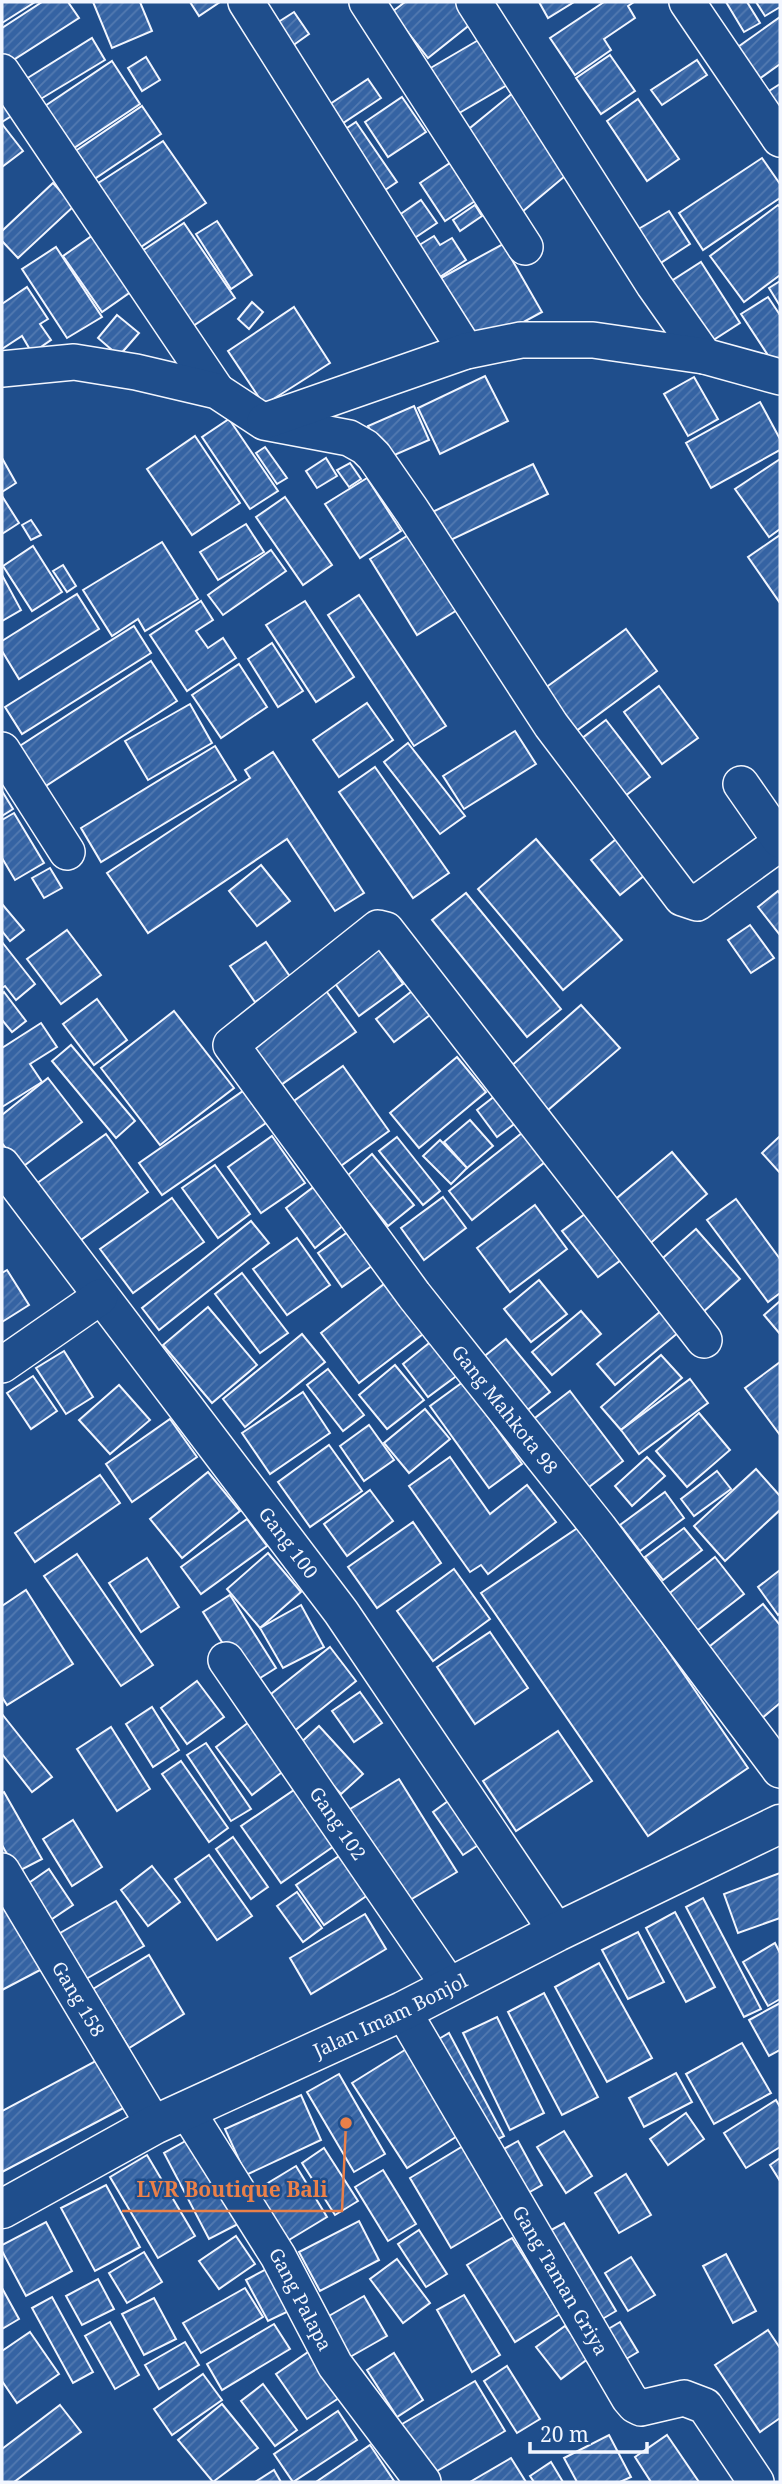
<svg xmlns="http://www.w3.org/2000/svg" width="782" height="2484" font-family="'Noto Serif',serif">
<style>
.building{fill:url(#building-hatch);stroke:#f2f6ff;stroke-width:2}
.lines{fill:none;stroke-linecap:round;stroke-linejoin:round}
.street-casing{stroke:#f2f6ff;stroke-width:38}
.highway-casing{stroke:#f2f6ff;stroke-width:41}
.street{stroke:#1f4e8c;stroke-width:35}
.highway{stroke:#1f4e8c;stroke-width:38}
.labels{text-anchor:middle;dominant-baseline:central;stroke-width:5;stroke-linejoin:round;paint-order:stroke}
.street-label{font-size:19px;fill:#f2f6ff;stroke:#1f4e8c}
.leader{fill:none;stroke:#ea8049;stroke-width:2.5}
.callout-dot{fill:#ea8049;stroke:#1f4e8c;stroke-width:2.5}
.callout-label{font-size:21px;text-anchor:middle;font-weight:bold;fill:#ea8049;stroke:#1f4e8c;stroke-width:5;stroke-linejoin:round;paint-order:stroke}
</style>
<defs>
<pattern id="building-hatch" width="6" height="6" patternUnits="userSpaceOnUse" patternTransform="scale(1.75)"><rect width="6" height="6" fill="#3563a3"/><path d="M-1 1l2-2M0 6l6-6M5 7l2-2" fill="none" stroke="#537ab1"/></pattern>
</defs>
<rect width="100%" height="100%" fill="#1f4e8c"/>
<g class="building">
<path d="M2,2H35L2,23Z"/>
<path d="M42,2H68L79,18L7,64L2,56V28Z"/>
<path d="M93,2H140L152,31L112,48Z"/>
<path d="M190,2H220L199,16Z"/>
<path d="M405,2H464L477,19L428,58L392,12Z"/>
<path d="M539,2H574L548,18Z"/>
<path d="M604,2H634L628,6L635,18L604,39L611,50L575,75L550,38Z"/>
<path d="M726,2H747L760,23L744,32Z"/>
<path d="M756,2H780V7L765,16Z"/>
<path d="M294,12L309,34L285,51L269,28Z"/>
<path d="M780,17V64L751,85L728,54Z"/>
<path d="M487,35L514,81L449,119L422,73Z"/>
<path d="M92,38L105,60L39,100L26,79Z"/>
<path d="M610,55L635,91L601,114L576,78Z"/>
<path d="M146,57L160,80L142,91L128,68Z"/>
<path d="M697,60L707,75L662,105L651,90Z"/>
<path d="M112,61L140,104L68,152L39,110Z"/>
<path d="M368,79L381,98L331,131L318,112Z"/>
<path d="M2,82L21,110L2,122Z"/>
<path d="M780,84V126L761,96Z"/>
<path d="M514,92L577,166L522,212L459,137Z"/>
<path d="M402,97L426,132L388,157L365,122Z"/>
<path d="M638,99L679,159L647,181L607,121Z"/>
<path d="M142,106L161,134L87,184L68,156Z"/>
<path d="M356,122L397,182L373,198L332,138Z"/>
<path d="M2,124L23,151L2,167Z"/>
<path d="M163,141L206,203L132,253L89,189Z"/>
<path d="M762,158L780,184V198L703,250L679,213Z"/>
<path d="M450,163L475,201L445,221L420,183Z"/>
<path d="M53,183L74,206L18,258L2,241V231Z"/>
<path d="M421,200L437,223L407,243L392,220Z"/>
<path d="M475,205L482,216L460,231L453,220Z"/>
<path d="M778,205L780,207V275L744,302L710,256Z"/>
<path d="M669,211L690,244L656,266L635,231Z"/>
<path d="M217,221L252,275L231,289L196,234Z"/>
<path d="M184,223L235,298L187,330L136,255Z"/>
<path d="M96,233L135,289L102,312L63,256Z"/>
<path d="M434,236L440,245L452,238L466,260L429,284L408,252Z"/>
<path d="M503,244L542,312L479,346L441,278Z"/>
<path d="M56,247L102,317L67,338L22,269Z"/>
<path d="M701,262L740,323L704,346L665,285Z"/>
<path d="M780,281V306L769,288Z"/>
<path d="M27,287L48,319L40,324L51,340L32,353L22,336L2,349V304Z"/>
<path d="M768,297L780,315V367L777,369L741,314Z"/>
<path d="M252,302L263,312L249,329L238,319Z"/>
<path d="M294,307L330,363L264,405L228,351Z"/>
<path d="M117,315L139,333L119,356L98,338Z"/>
<path d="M485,376L508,421L440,454L418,408Z"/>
<path d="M694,377L718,419L688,436L664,394Z"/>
<path d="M760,402L780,439V450L711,488L686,443Z"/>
<path d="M414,406L429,440L383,460L368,426Z"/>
<path d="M229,419L278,491L250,509L202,437Z"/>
<path d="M195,436L240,503L192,535L147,469Z"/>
<path d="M265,447L287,478L277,484L256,453Z"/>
<path d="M2,458L16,483L2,492Z"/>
<path d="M326,458L337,476L317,488L306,471Z"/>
<path d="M780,459V529L769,537L735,489Z"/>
<path d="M350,463L361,479L349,487L337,470Z"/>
<path d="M533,464L548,494L438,546L424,516Z"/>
<path d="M367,478L401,531L360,558L325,504Z"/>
<path d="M2,496L19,523L2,534Z"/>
<path d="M285,497L332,565L303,585L256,517Z"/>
<path d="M31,520L41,535L31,540L22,525Z"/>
<path d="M246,524L264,552L218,580L200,552Z"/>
<path d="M415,531L462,607L417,635L370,559Z"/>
<path d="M780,535V603L748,557Z"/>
<path d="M162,542L198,599L145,631L138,619L112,636L83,590Z"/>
<path d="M33,546L62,592L32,611L3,566Z"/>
<path d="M271,550L286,571L223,615L208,595Z"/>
<path d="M63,565L76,586L67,592L53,571Z"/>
<path d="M2,575L21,610L2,621Z"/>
<path d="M77,594L99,629L19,679L2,651V641Z"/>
<path d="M359,595L446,726L414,746L328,615Z"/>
<path d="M201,601L213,620L196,631L208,648L223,638L236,658L187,691L150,635Z"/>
<path d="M305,601L354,677L316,702L266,625Z"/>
<path d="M134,626L151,653L22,734L5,707Z"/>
<path d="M626,629L657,671L568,737L537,694Z"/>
<path d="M272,643L303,691L278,707L248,659Z"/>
<path d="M151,661L177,701L38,791L12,751Z"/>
<path d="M239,664L267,707L221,738L192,695Z"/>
<path d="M659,686L698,738L662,764L624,712Z"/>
<path d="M367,703L393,740L339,777L313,740Z"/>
<path d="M190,704L212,743L148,780L125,741Z"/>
<path d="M606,720L650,777L621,799L577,742Z"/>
<path d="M515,731L536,764L464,809L443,776Z"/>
<path d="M408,743L465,816L440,834L384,762Z"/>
<path d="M215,746L236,780L101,862L81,828Z"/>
<path d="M273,752L364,893L335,911L287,839L148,933L107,873L250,778L245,770Z"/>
<path d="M375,767L449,873L413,898L339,792Z"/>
<path d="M2,791L13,809L2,816Z"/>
<path d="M14,813L44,863L15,880L2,858V820Z"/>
<path d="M621,835L651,870L620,895L591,860Z"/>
<path d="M536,839L622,940L563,990L478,889Z"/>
<path d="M261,865L290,901L257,926L229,891Z"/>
<path d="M50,868L62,888L44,898L32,878Z"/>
<path d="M778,891L780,894V935L758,907Z"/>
<path d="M466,893L561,1009L527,1037L432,920Z"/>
<path d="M2,904L24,930L10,941L2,931Z"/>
<path d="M750,925L774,958L751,973L728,940Z"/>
<path d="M67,930L101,975L61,1004L27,959Z"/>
<path d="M2,942L35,984L16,1000L5,986L2,988Z"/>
<path d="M266,942L291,978L255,1002L230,966Z"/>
<path d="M376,946L403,984L359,1016L331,978Z"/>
<path d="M324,988L356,1032L278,1087L246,1043Z"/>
<path d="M416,988L434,1012L394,1042L376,1019Z"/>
<path d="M4,992L26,1021L12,1032L2,1020V994Z"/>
<path d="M97,999L127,1040L94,1065L63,1024Z"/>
<path d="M581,1005L620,1048L548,1110L510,1067Z"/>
<path d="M174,1011L234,1088L160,1145L101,1068Z"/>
<path d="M41,1023L57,1047L30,1064L42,1082L2,1107V1048Z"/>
<path d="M71,1045L135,1121L116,1138L52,1061Z"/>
<path d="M457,1057L486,1092L419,1148L390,1113Z"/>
<path d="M343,1066L389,1131L338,1168L291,1103Z"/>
<path d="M48,1078L82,1122L21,1168L2,1143V1115Z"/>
<path d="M505,1088L526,1115L497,1137L477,1110Z"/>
<path d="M243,1091L266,1123L162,1195L139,1163Z"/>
<path d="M470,1120L493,1146L467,1168L444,1142Z"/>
<path d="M527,1129L550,1158L472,1220L449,1191Z"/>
<path d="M106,1134L148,1192L78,1242L36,1184Z"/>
<path d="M272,1136L305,1183L261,1213L228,1167Z"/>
<path d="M780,1136V1173L762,1153Z"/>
<path d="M397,1137L440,1191L423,1205L379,1151Z"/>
<path d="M440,1140L467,1168L451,1184L423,1156Z"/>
<path d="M672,1152L707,1194L647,1246L611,1203Z"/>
<path d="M372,1154L414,1205L388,1226L347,1176Z"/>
<path d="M215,1165L250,1214L218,1238L182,1188Z"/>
<path d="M316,1185L345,1224L315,1248L286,1208Z"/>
<path d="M443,1197L466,1228L424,1260L401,1228Z"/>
<path d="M172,1198L204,1242L133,1293L100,1249Z"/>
<path d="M736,1199L780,1259V1293L768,1302L707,1220Z"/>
<path d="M535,1205L567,1249L510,1292L477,1248Z"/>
<path d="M585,1214L621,1260L598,1277L562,1231Z"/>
<path d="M251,1221L269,1243L159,1330L142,1308Z"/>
<path d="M352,1229L376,1263L342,1287L318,1253Z"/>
<path d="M696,1229L740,1279L702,1313L657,1263Z"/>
<path d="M297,1238L330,1285L287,1315L253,1269Z"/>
<path d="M7,1270L29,1305L2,1322V1273Z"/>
<path d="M242,1273L288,1333L260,1353L215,1294Z"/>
<path d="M539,1280L567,1314L531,1342L504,1309Z"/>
<path d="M384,1284L423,1334L359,1383L321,1333Z"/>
<path d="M780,1301V1334L764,1315Z"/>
<path d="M667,1306L685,1327L615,1385L597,1364Z"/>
<path d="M208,1307L257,1365L212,1403L163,1345Z"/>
<path d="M581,1311L601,1334L552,1375L532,1352Z"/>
<path d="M302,1334L325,1362L245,1427L223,1399Z"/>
<path d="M506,1339L550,1392L525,1412L481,1359Z"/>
<path d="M433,1340L459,1374L428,1397L403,1364Z"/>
<path d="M64,1351L93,1397L66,1414L36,1368Z"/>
<path d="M661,1355L682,1378L621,1430L601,1407Z"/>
<path d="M780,1362V1435L745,1388Z"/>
<path d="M395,1365L424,1400L387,1429L359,1395Z"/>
<path d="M328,1369L364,1415L343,1431L307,1385Z"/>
<path d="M33,1376L57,1411L31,1429L7,1393Z"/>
<path d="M690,1379L708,1403L639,1454L621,1430Z"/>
<path d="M463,1382L522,1464L489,1488L430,1406Z"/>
<path d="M119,1385L150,1420L110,1454L79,1420Z"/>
<path d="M570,1391L623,1461L585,1490L531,1421Z"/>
<path d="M303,1392L330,1433L270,1474L242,1433Z"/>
<path d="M425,1409L450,1439L409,1473L384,1443Z"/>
<path d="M699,1413L730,1450L687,1487L656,1451Z"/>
<path d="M170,1419L197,1457L132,1502L106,1464Z"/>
<path d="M369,1425L394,1460L364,1481L340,1446Z"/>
<path d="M329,1445L362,1491L310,1527L278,1482Z"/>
<path d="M450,1457L490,1514L527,1485L556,1522L488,1574L481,1565L470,1572L409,1486Z"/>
<path d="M647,1457L665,1476L632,1506L615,1486Z"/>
<path d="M756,1469L780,1496V1510L725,1561L694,1526Z"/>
<path d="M717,1471L731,1489L694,1516L681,1499Z"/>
<path d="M208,1472L240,1511L182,1558L150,1519Z"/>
<path d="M100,1475L120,1503L35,1562L15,1533Z"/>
<path d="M370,1490L393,1521L347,1556L324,1524Z"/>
<path d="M665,1492L684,1518L640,1551L620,1525Z"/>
<path d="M247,1519L267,1546L201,1594L181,1567Z"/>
<path d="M413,1522L441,1563L377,1608L348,1567Z"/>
<path d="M582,1525L748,1768L648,1836L481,1593Z"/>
<path d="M684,1528L702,1550L663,1580L645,1557Z"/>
<path d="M268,1553L301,1592L260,1628L227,1589Z"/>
<path d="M77,1554L153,1665L121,1686L44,1576Z"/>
<path d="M715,1557L744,1594L694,1633L666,1596Z"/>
<path d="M147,1558L179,1607L141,1632L109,1583Z"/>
<path d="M454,1569L490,1619L433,1661L397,1611Z"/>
<path d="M780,1570V1613L778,1615L758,1587Z"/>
<path d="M26,1590L73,1664L7,1705L2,1697V1606Z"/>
<path d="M230,1595L276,1668L249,1685L203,1612Z"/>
<path d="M763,1604L780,1625V1703L761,1719L705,1650Z"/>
<path d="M301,1605L324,1647L283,1668L260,1628Z"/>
<path d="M490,1632L528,1688L475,1724L437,1667Z"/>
<path d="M330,1647L356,1681L288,1736L261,1702Z"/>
<path d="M197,1681L224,1717L187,1744L161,1708Z"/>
<path d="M360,1692L382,1723L354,1742L332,1711Z"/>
<path d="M152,1707L179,1750L153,1767L126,1724Z"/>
<path d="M2,1714L52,1777L32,1792L2,1754Z"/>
<path d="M257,1716L294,1763L252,1795L216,1747Z"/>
<path d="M319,1726L363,1774L341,1794L297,1746Z"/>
<path d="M111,1727L150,1789L117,1811L77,1749Z"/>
<path d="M558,1731L592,1781L516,1831L483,1781Z"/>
<path d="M206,1743L251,1809L231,1821L187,1755Z"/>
<path d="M181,1761L228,1828L209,1842L162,1774Z"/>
<path d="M399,1779L457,1872L400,1906L342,1814Z"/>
<path d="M294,1790L334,1846L281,1883L241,1826Z"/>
<path d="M4,1792L42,1859L17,1872L2,1845V1793Z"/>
<path d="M455,1796L486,1840L463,1855L433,1812Z"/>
<path d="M73,1820L102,1867L72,1886L43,1839Z"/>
<path d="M233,1837L268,1887L251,1899L216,1849Z"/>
<path d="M351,1848L378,1888L324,1925L296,1885Z"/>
<path d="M209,1855L252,1916L217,1940L175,1879Z"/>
<path d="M152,1866L180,1902L148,1926L121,1890Z"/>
<path d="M49,1869L73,1905L43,1925L20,1889Z"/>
<path d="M780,1873V1918L738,1933L724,1894Z"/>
<path d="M297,1892L322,1928L303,1942L277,1906Z"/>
<path d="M703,1898L761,2009L744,2017L686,1907Z"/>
<path d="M2,1900L42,1969L2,1990Z"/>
<path d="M116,1901L144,1946L79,1983L53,1937Z"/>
<path d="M675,1912L715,1987L686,2002L646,1928Z"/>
<path d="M365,1914L386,1949L311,1994L290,1958Z"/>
<path d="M638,1932L664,1982L628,1999L602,1950Z"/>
<path d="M775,1943L780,1953V1999L768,2006L743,1962Z"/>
<path d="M149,1955L184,2014L129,2048L93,1989Z"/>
<path d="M599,1963L652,2058L607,2082L555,1987Z"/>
<path d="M544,1993L598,2097L562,2115L508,2012Z"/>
<path d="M780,2003V2050L769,2056L749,2020Z"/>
<path d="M497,2017L544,2113L510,2130L463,2033Z"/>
<path d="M449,2033L504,2136L487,2145L432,2043Z"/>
<path d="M742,2043L771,2093L714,2124L686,2074Z"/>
<path d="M408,2048L462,2133L407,2168L352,2083Z"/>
<path d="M105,2056L131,2104L2,2172V2111Z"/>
<path d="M676,2073L692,2102L644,2127L629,2098Z"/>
<path d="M339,2074L385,2154L354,2172L307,2092Z"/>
<path d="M301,2095L321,2140L246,2175L225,2129Z"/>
<path d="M776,2100L780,2107V2147L746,2168L724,2133Z"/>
<path d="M686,2113L704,2139L668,2165L650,2139Z"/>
<path d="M564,2131L592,2176L566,2193L537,2147Z"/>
<path d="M191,2138L238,2224L209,2239L164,2153Z"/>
<path d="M518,2141L542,2185L519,2198L495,2154Z"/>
<path d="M463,2146L505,2216L451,2248L410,2178Z"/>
<path d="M324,2148L358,2201L335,2215L302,2163Z"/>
<path d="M147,2155L195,2236L158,2258L110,2177Z"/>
<path d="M780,2158V2181L770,2165Z"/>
<path d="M296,2166L327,2217L284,2243L253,2192Z"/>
<path d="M383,2170L416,2224L388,2241L355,2187Z"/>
<path d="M626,2174L651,2215L619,2233L595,2193Z"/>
<path d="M106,2185L140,2247L95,2271L61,2208Z"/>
<path d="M359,2221L379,2260L320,2291L299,2252Z"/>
<path d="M46,2222L72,2271L26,2296L2,2251V2245Z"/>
<path d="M564,2223L616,2311L592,2325L540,2236Z"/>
<path d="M419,2230L447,2274L426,2287L398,2244Z"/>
<path d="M236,2236L255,2264L219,2289L199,2261Z"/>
<path d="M512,2238L560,2314L515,2342L467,2265Z"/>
<path d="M144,2252L162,2282L127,2303L109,2273Z"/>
<path d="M726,2254L756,2311L733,2323L703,2266Z"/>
<path d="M631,2257L655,2295L628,2311L605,2273Z"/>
<path d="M397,2259L430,2303L403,2323L370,2279Z"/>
<path d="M272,2266L295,2308L268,2321L246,2280Z"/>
<path d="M98,2279L114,2309L82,2325L66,2296Z"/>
<path d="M2,2288L19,2319L2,2329Z"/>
<path d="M245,2288L263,2317L201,2353L183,2323Z"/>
<path d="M464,2295L500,2355L472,2372L437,2310Z"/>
<path d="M364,2296L387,2336L350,2357L327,2317Z"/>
<path d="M52,2297L93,2372L73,2383L32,2308Z"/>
<path d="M154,2298L176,2339L144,2355L122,2314Z"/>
<path d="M110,2322L139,2375L115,2389L85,2336Z"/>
<path d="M620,2322L638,2352L616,2365L598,2335Z"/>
<path d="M274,2324L290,2349L222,2390L207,2364Z"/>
<path d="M565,2326L589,2358L561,2379L536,2347Z"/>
<path d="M768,2330L780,2348V2418L760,2432L715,2365Z"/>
<path d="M30,2332L59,2374L17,2403L2,2381V2351Z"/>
<path d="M185,2342L199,2365L159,2389L145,2365Z"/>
<path d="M314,2348L345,2394L307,2419L276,2374Z"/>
<path d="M394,2353L423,2400L397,2417L367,2370Z"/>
<path d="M507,2366L540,2419L517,2433L484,2381Z"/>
<path d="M203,2374L222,2400L172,2435L154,2409Z"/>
<path d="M475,2381L505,2431L427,2477L397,2427Z"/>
<path d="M263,2384L297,2430L275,2446L241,2401Z"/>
<path d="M222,2404L258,2448L213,2482L178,2440Z"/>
<path d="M60,2405L81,2432L14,2482H2V2449Z"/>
<path d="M338,2411L357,2440L293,2482L274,2454Z"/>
<path d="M609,2435L631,2477L620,2482H577L564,2458Z"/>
<path d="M667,2435L699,2482H651L635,2457Z"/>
<path d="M370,2445L394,2481L316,2482Z"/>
<path d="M511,2458L526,2482H470Z"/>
<path d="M551,2462L563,2482H534L530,2476Z"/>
<path d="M274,2470L281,2482H255Z"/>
</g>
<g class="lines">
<g class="street-casing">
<g id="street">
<path d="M246,2L466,351"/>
<path d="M367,2L525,247"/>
<path d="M474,2L654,285L704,356"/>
<path d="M687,2L780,139"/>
<path d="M2,72L217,391"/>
<path d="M2,369L74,362L136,372L217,391L264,422L349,438L365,447L374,456L412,511L551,725L682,898L697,903L780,843"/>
<path d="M265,421L466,351L521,340H593L704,356L780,377"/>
<path d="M2,750L67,852"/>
<path d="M741,784L780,840"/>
<path id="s1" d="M2,1165L341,1612L557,1932"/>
<path id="s2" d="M704,1340L386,930L378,928L231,1045L414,1295L599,1528L780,1770"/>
<path d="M2,1365L100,1297"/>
<path id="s3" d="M226,1660L450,1987"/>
<path id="s4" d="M2,1871L154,2125"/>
<path id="s5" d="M403,2011L629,2398L635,2405L641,2408L684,2398L705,2406L756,2482"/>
<path id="s6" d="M187,2111L278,2256L335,2365L423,2482"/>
</g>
</g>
<g class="highway-casing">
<g id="highway">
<path id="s7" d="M2,2209L154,2125L403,2011L557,1932L780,1824"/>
</g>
</g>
<use href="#street" class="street"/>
<use href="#highway" class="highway"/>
</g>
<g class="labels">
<g class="street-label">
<text stroke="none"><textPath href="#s2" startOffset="1171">Gang Mahkota 98</textPath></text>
<text stroke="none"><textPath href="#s1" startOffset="474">Gang 100</textPath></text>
<text stroke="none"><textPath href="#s3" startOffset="198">Gang 102</textPath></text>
<text stroke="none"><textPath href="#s4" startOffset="149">Gang 158</textPath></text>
<text stroke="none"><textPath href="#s7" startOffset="434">Jalan Imam Bonjol</textPath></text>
<text stroke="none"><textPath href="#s5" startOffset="312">Gang Taman Griya</textPath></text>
<text stroke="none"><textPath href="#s6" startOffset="220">Gang Palapa</textPath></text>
</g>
</g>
<path class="leader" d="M346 2123L342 2211H122"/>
<circle class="callout-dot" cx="346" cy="2123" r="7"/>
<g class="callout-label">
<text x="232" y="2197">LVR Boutique Bali</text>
</g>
<rect width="782" height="2484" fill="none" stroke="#f2f6ff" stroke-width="7"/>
<path d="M530 2442v10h117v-10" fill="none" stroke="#f2f6ff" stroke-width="3.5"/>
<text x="540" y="2442" font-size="21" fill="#f2f6ff" stroke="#1f4e8c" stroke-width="5" paint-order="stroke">20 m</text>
</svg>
